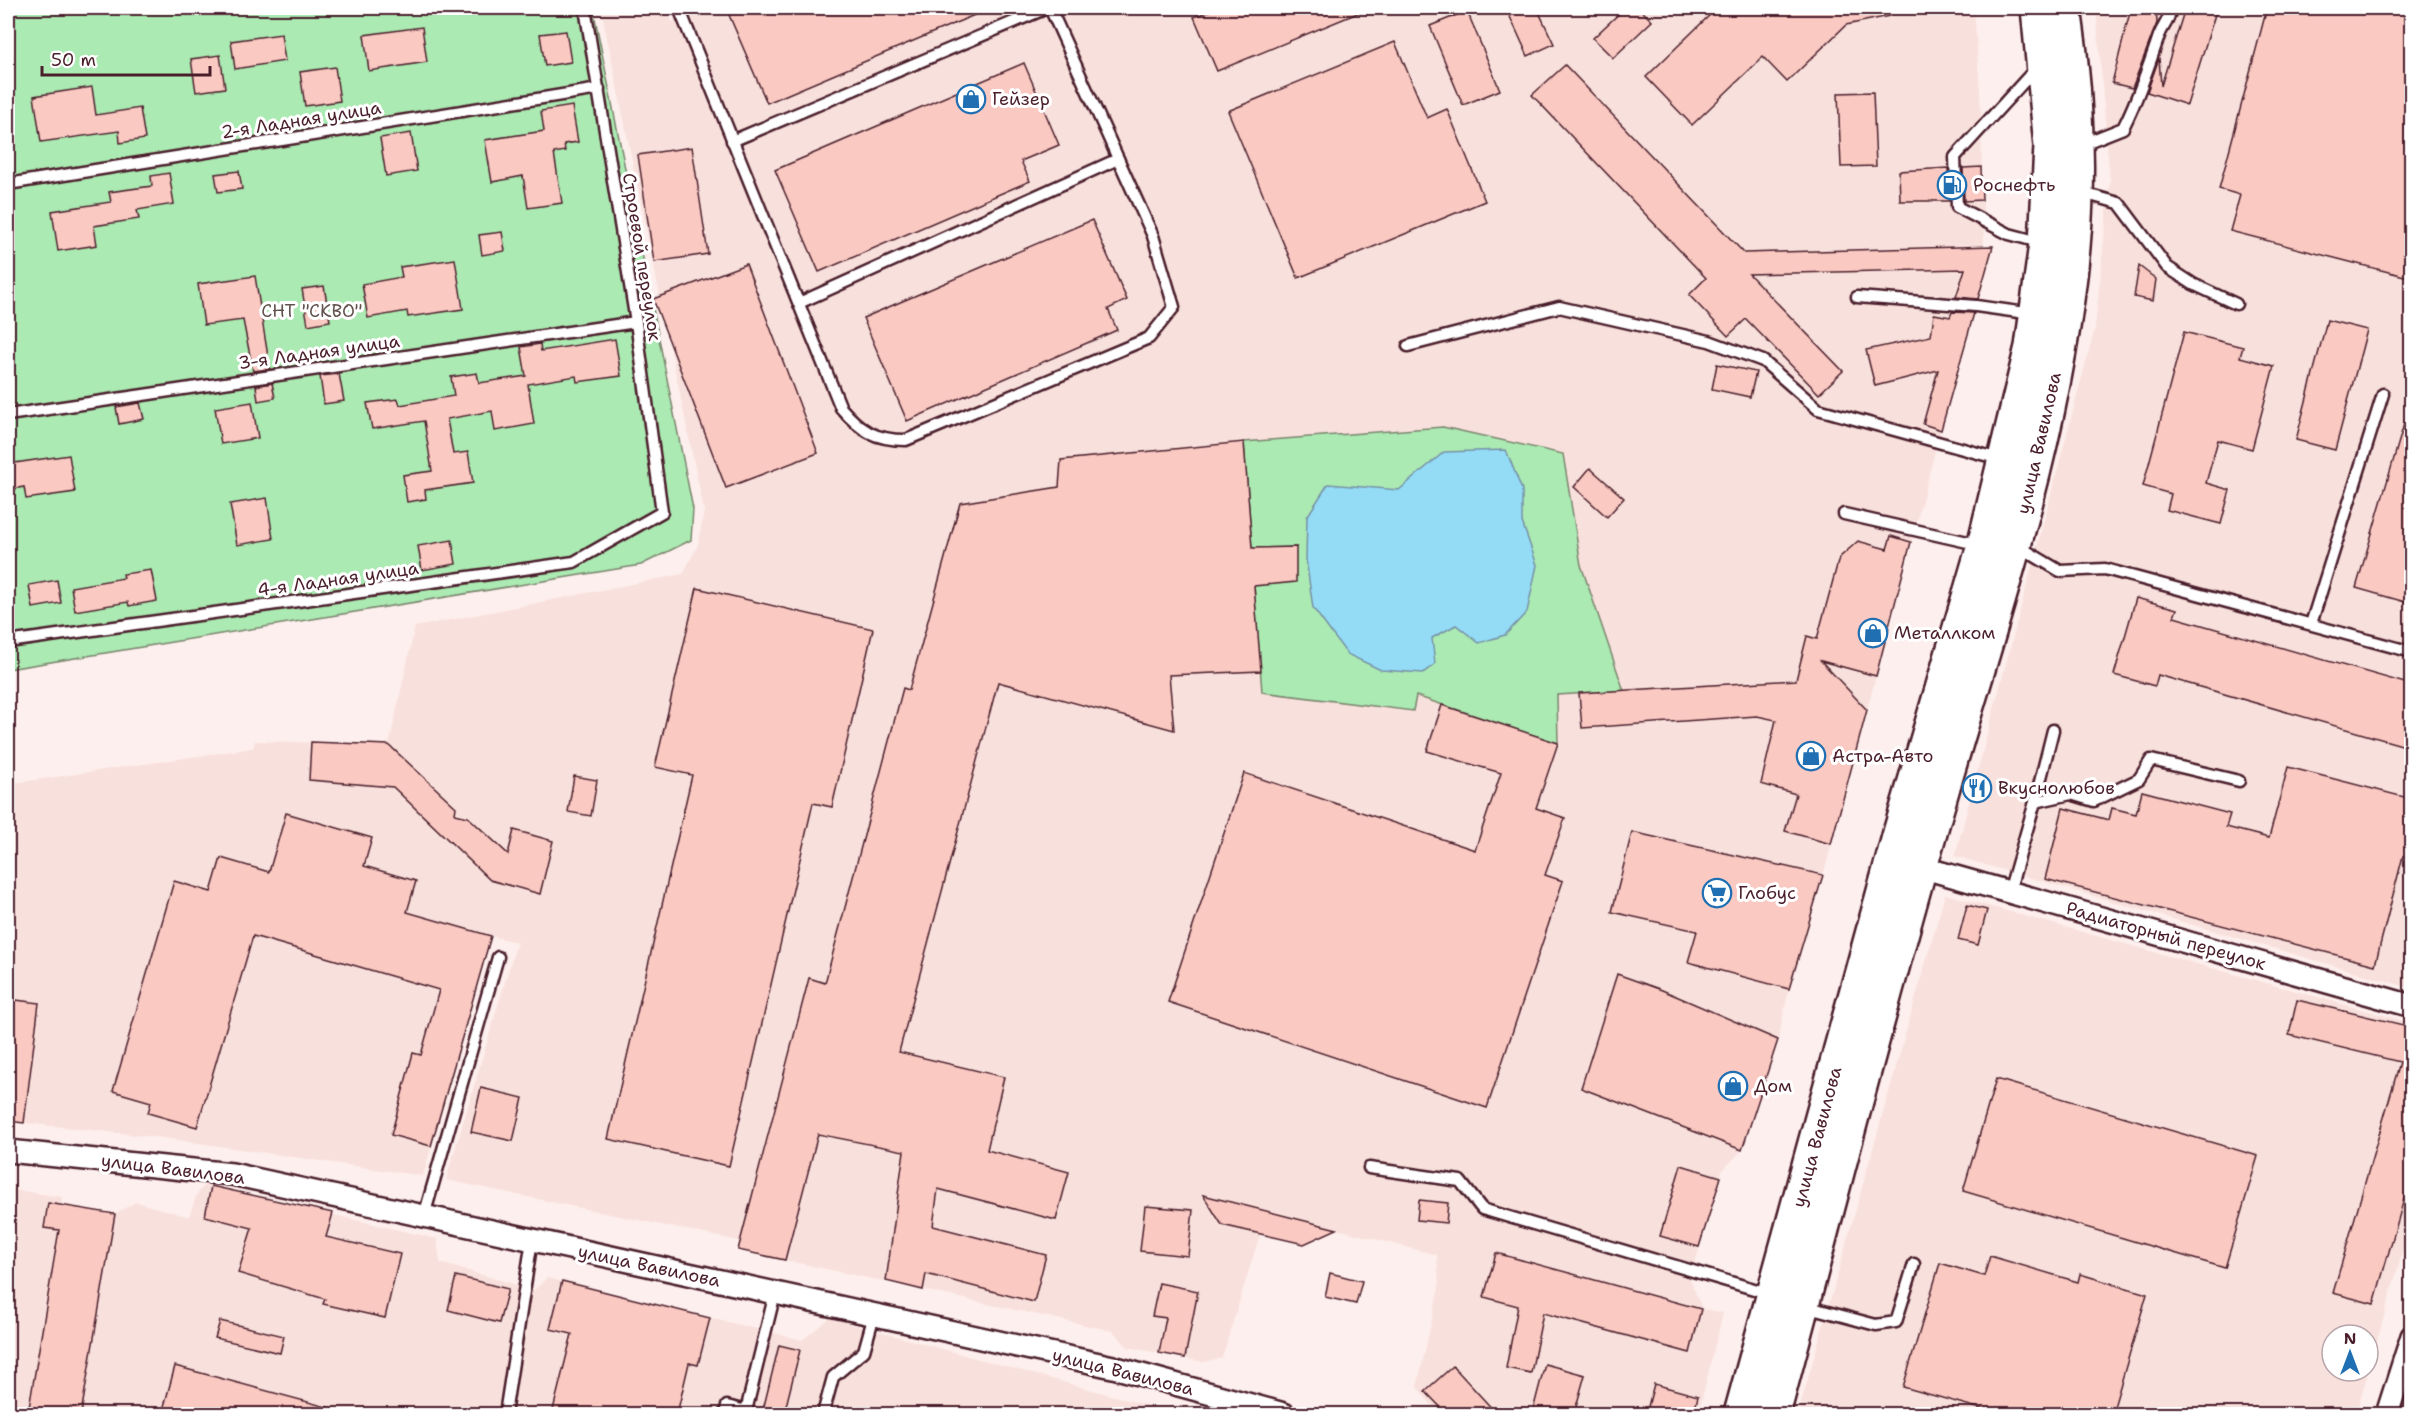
<svg xmlns="http://www.w3.org/2000/svg" width="2419" height="1422" font-family="'Shantell Sans',sans-serif">
<style>
.built{fill:#f8e0dc;fill-rule:evenodd}
.green{fill:#abeab2;stroke:#7a846e;stroke-width:1.5}
.water{fill:#94dcf6;stroke:#7690a5;stroke-width:1.5}
.building{fill:#f9c9c2;stroke:#4a1f2b;stroke-width:1.5}
.lines{fill:none;stroke-linecap:round;stroke-linejoin:round}
.lane-casing{stroke:#4a1f2b;stroke-width:15}
.street-casing{stroke:#4a1f2b;stroke-width:26}
.primary-casing{stroke:#4a1f2b;stroke-width:38}
.lane{stroke:#fff;stroke-width:10}
.street{stroke:#fff;stroke-width:21}
.primary{stroke:#fff;stroke-width:33}
.labels{text-anchor:middle;dominant-baseline:central;stroke-width:6;stroke-linejoin:round;paint-order:stroke}
.poi-label{font-size:18px;fill:#4a1f2b;stroke:#fff;text-anchor:start}
.street-label{font-size:18px;fill:#4a1f2b;stroke:#fff}
.park-label{font-size:18px;fill:#62524d;stroke:#fff}
</style>
<rect width="100%" height="100%" fill="#fdefed"/>
<filter id="ink" filterUnits="userSpaceOnUse"><feTurbulence type="fractalNoise" baseFrequency=".0167" numOctaves="2"/><feDisplacementMap in="SourceGraphic" scale="12" xChannelSelector="R" yChannelSelector="G"/><feConvolveMatrix kernelMatrix="1 2 1 2 8 2 1 2 1" color-interpolation-filters="sRGB"/></filter>
<g filter="url(#ink)">
<g class="built">
<path d="M601,8H666L672,22L704,8H1974L1980,92L1984,246L1993,249L1938,440L1828,858L1789,989L1778,1040L1742,1150L1722,1171L1690,1279L1702,1309L1723,1313L1698,1414H1439L1417,1387L1439,1288L1437,1255L1337,1229L1303,1244L1260,1234L1222,1358L1204,1362L1128,1347L1113,1331L738,1250L739,1241L446,1180L517,942L491,936L423,1176L164,1138L8,1121V784L253,748L255,741L389,745L415,627L683,574L698,545L704,511ZM1563,454L1581,565L1624,690L1556,695L1557,743L1416,696L1412,711L1262,692L1254,586L1296,582V547Z"/>
<path d="M2096,8H2411V988L1955,856L2095,328L2110,181Z"/>
<path d="M1945,894L2411,1023V1222L2356,1414H1798ZM2332,1335H2368V1371H2332Z"/>
<path d="M205,1185L437,1239L440,1263L534,1290L547,1278L802,1340L830,1318L1179,1414H8V1189L62,1197L61,1205L115,1214L136,1202L189,1217L197,1194Z"/>
</g>
<g class="green">
<path d="M8,8H593L693,509L691,540L641,565L8,669Z"/>
<path d="M1443,427L1563,454L1581,565L1624,691L1557,695L1558,743L1416,696L1413,711L1262,692L1254,586L1296,547L1252,548L1244,442Z"/>
</g>
<path class="water" d="M1506,450L1522,490V522L1537,565L1527,612L1505,635L1479,643L1456,625L1432,638L1435,664L1423,673L1381,670L1347,654L1313,608L1306,559L1307,517L1328,484L1399,490L1444,452Z"/>
<g class="building">
<path d="M726,8H991L767,103Z"/>
<path d="M1216,8H1370L1217,71L1194,17Z"/>
<path d="M1506,8H1537L1554,44L1528,56Z"/>
<path d="M1625,8H1639L1652,21L1613,58L1593,38Z"/>
<path d="M1717,8H1889L1890,16L1846,25L1787,82L1763,57L1692,125L1646,77Z"/>
<path d="M2131,8H2156L2157,23L2132,88L2112,83Z"/>
<path d="M2185,8H2217L2187,105L2147,92L2159,58L2161,86Z"/>
<path d="M2267,8H2412V278L2230,231L2240,195L2219,189Z"/>
<path d="M1467,11L1500,90L1463,105L1430,26Z"/>
<path d="M422,27L427,62L369,71L364,35Z"/>
<path d="M566,31L571,62L545,66L540,34Z"/>
<path d="M281,34L285,61L235,69L231,41Z"/>
<path d="M1395,42L1427,118L1447,109L1485,201L1298,278L1228,111Z"/>
<path d="M220,55L225,88L196,92L191,59Z"/>
<path d="M1024,63L1059,145L1021,161L1030,181L819,272L775,170Z"/>
<path d="M1565,65L1744,253L1993,246L1978,299L1956,297L1965,269L1749,274L1843,371L1819,394L1746,319L1728,336L1689,295L1706,278L1532,95Z"/>
<path d="M335,67L340,101L305,106L300,72Z"/>
<path d="M92,87L96,115L140,108L145,139L120,143L119,131L41,142L34,96Z"/>
<path d="M1873,92L1876,166L1841,167L1838,93Z"/>
<path d="M572,106L578,142L564,144L565,151L554,153L562,203L528,208L523,176L492,182L485,140L544,131L541,111Z"/>
<path d="M411,133L417,171L386,176L380,138Z"/>
<path d="M692,147L708,254L654,262L638,155Z"/>
<path d="M1981,167L1982,200L1964,201L1963,168Z"/>
<path d="M1948,168L1949,201H1900L1899,171Z"/>
<path d="M239,171L242,189L218,192L215,174Z"/>
<path d="M169,173L174,204L137,210L139,219L94,226L97,245L58,251L52,211L111,202L109,192L152,186L151,176Z"/>
<path d="M1092,220L1127,300L1108,309L1117,330L907,421L863,318Z"/>
<path d="M502,232L505,251L482,255L479,235Z"/>
<path d="M455,259L463,309L408,317L407,311L368,318L362,284L402,277L400,267Z"/>
<path d="M746,264L818,453L726,488L653,299Z"/>
<path d="M2139,266L2156,279L2153,301L2134,297Z"/>
<path d="M255,276L270,369L253,371L243,320L204,325L198,284Z"/>
<path d="M324,286L330,321L308,325L302,289Z"/>
<path d="M1952,312L1974,313L1941,430L1923,424L1938,370L1875,386L1866,350L1931,336L1934,314L1950,317Z"/>
<path d="M2327,320L2367,330L2335,450L2296,440Z"/>
<path d="M2184,332L2243,347L2240,357L2274,366L2252,449L2218,440L2206,483L2230,490L2221,524L2167,510L2171,494L2143,486Z"/>
<path d="M615,339L621,376L577,382L576,376L528,384L534,424L495,431L492,411L447,419L453,454L468,452L473,483L425,490L426,499L407,502L403,475L432,471L424,421L372,429L367,403L398,399L400,405L454,396L451,377L477,373L479,383L526,376L521,347L540,344L541,351Z"/>
<path d="M1717,364L1756,372L1750,397L1712,389Z"/>
<path d="M339,374L344,401L324,404L320,376Z"/>
<path d="M272,383L275,398L258,401L256,386Z"/>
<path d="M252,402L258,438L221,444L215,408Z"/>
<path d="M140,403L144,419L119,424L116,407Z"/>
<path d="M2406,417L2412,418V535L2404,563L2412,564V604L2356,588Z"/>
<path d="M1244,442L1252,548L1296,547V582L1254,586L1261,671L1169,675L1174,730L998,682L899,1052L1004,1077L987,1150L1069,1172L1056,1220L938,1189L933,1226L1046,1255L1034,1302L926,1274L923,1290L886,1281L904,1151L818,1134L785,1260L738,1250L809,978L825,983L903,688L909,690L960,503L1059,487L1061,460Z"/>
<path d="M69,455L75,492L26,499L24,487L8,490V464Z"/>
<path d="M1590,468L1624,498L1607,517L1574,487Z"/>
<path d="M267,498L273,539L237,545L230,504Z"/>
<path d="M1891,536L1911,542L1876,676L1821,661L1867,710L1831,844L1785,831L1796,794L1761,784L1776,720L1757,716L1582,728L1579,693L1796,680L1807,636L1817,639L1839,558L1858,541L1887,549Z"/>
<path d="M452,540L456,564L422,570L418,546Z"/>
<path d="M151,570L157,601L129,606L128,602L75,611L71,587L124,578L123,574Z"/>
<path d="M57,580L61,603L33,608L29,585Z"/>
<path d="M697,588L873,629L832,807L813,803L729,1166L608,1139L692,775L655,767Z"/>
<path d="M2136,598L2177,609L2174,617L2412,685V748L2158,675L2155,686L2114,675Z"/>
<path d="M1442,705L1558,743L1536,808L1565,818L1545,875L1563,881L1487,1108L1168,1002L1244,773L1475,850L1501,773L1427,751Z"/>
<path d="M311,742L389,745L456,807L455,814L468,817L508,854L514,830L553,841L540,894L490,880L393,787L309,780Z"/>
<path d="M2288,767L2412,799V858L2403,856L2375,965L2045,879L2063,808L2109,820L2112,808L2136,814L2142,791L2230,814L2226,827L2269,838Z"/>
<path d="M574,776L597,780L591,816L568,812Z"/>
<path d="M286,813L372,838L364,866L416,881L407,912L491,936L431,1146L391,1135L413,1053L421,1055L439,990L253,936L197,1127L148,1113L151,1102L113,1091L174,881L211,892L221,858L269,872Z"/>
<path d="M1632,832L1823,875L1789,989L1688,962L1697,931L1612,912Z"/>
<path d="M1967,905L1987,910L1978,945L1958,940Z"/>
<path d="M1617,974L1662,990L1778,1040L1742,1150L1581,1088Z"/>
<path d="M8,999L39,1003L24,1123L8,1121Z"/>
<path d="M2297,1000L2412,1027V1171L2374,1304L2333,1293L2400,1062L2289,1035Z"/>
<path d="M1996,1079L2258,1156L2225,1268L1963,1191Z"/>
<path d="M481,1088L523,1098L513,1141L471,1132Z"/>
<path d="M1681,1165L1721,1177L1699,1247L1660,1236Z"/>
<path d="M211,1186L333,1213L326,1237L400,1254L385,1318L323,1304L325,1299L238,1273L252,1228L205,1216Z"/>
<path d="M1203,1195L1337,1229L1304,1244L1222,1225Z"/>
<path d="M1419,1200L1448,1203L1446,1223L1417,1220Z"/>
<path d="M48,1203L115,1214L81,1414H28L59,1230L44,1228Z"/>
<path d="M1145,1206L1193,1210L1188,1256L1140,1251Z"/>
<path d="M1496,1253L1701,1309L1690,1353L1543,1313L1531,1373L1506,1368L1518,1306L1484,1297Z"/>
<path d="M1990,1256L2078,1282L2080,1274L2147,1294L2112,1414H1999L1903,1387L1940,1263L1984,1276Z"/>
<path d="M1330,1273L1362,1281L1356,1304L1325,1297Z"/>
<path d="M456,1276L508,1289L499,1323L448,1310Z"/>
<path d="M562,1281L710,1318L698,1365L689,1363L677,1414H552L572,1334L550,1329Z"/>
<path d="M1159,1283L1198,1291L1185,1358L1159,1353L1166,1318L1152,1316Z"/>
<path d="M220,1321L284,1336L280,1353L215,1338Z"/>
<path d="M779,1345L800,1350L784,1414H762Z"/>
<path d="M1545,1364L1585,1375L1574,1414H1532Z"/>
<path d="M175,1366L334,1409L333,1414H162Z"/>
<path d="M1453,1366L1497,1414H1447L1425,1391Z"/>
<path d="M1654,1384L1698,1396L1694,1414H1646Z"/>
</g>
<g class="lines">
<g class="lane-casing">
<g id="lane">
<path d="M679,8L841,408C861,431 875,440 906,440L1149,338L1174,307L1153,236L1050,8"/>
<path d="M2038,66L1955,157L1957,207L2009,234L2043,243"/>
<path d="M732,141L1047,8"/>
<path d="M2080,145L2123,128C2138,98 2148,68 2159,36C2163,25 2170,21 2170,8"/>
<path d="M8,184L599,89"/>
<path d="M2079,192L2119,203L2167,267L2193,284L2236,304"/>
<path d="M1857,297L1976,306L2033,314"/>
<path d="M799,303L1118,159"/>
<path d="M1408,346L1559,307L1709,341L1763,361L1818,409L2003,460"/>
<path d="M8,415L636,322"/>
<path d="M1844,514L1981,545"/>
<path d="M2018,546L2060,571L2105,569L2412,652"/>
<path d="M2311,624L2383,394"/>
<path d="M8,642L574,562L662,512L636,322L585,8"/>
<path d="M2035,802L2053,730"/>
<path d="M2009,892L2035,802L2071,794L2094,801L2139,779L2151,760L2239,781"/>
<path d="M1369,1168L1460,1181L1482,1209L1771,1294"/>
<path d="M424,1216L498,957"/>
<path d="M1805,1306L1876,1325L1896,1322L1914,1264"/>
<path d="M505,1414L532,1240"/>
<path d="M725,1414L727,1406L746,1411L775,1293"/>
<path d="M823,1414L833,1377L864,1351L874,1315"/>
</g>
</g>
<g class="street-casing">
<g id="street">
<path d="M1910,864L2412,1006"/>
<path d="M8,1151L232,1174L1113,1367L1284,1414"/>
<path d="M2387,1414L2412,1336"/>
</g>
</g>
<g class="primary-casing">
<g id="primary">
<path d="M1741,1414L1900,833L1984,546L2032,347L2046,244L2051,146L2038,8"/>
<path d="M1773,1414C1828,1209 1880,1002 1940,797C1992,616 2056,436 2073,247C2080,168 2076,86 2064,8"/>
</g>
</g>
<use href="#lane" class="lane"/>
<use href="#street" class="street"/>
<use href="#primary" class="primary"/>
</g>
</g>
<defs>
<g id="shop-ring" transform="scale(1.5)"><circle r="9.5" fill="#fff" stroke="#1f6fb2" stroke-width="1.5"/><path d="M-5-2.5h2.3a2.7 3.5 0 0 1 5.4 0H5L5.5 6h-11ZM-1.5-2.5h3a1.5 2.3 0 0 0-3 0Z" fill="#1f6fb2"/></g>
<g id="fuel-ring" transform="scale(1.5)"><circle r="9.5" fill="#fff" stroke="#1f6fb2" stroke-width="1.5"/><path d="M-5.5-6h7V0h2V4h1.3V-2.5L3-4.5l.8-.8L6-3V5H2.5V1h-1V6h-7ZM-4.2-4.7v3.2H.2V-4.7Z" fill="#1f6fb2"/></g>
<g id="restaurant-ring" transform="scale(1.5)"><circle r="9.5" fill="#fff" stroke="#1f6fb2" stroke-width="1.5"/><path d="M-5-6h1v4h1v-4h1v4h1v-4h1v5L-1.5 .5V6h-2V.5L-5-1ZM5-6V6H3V1.5H1.5Q1.5-4 5-6Z" fill="#1f6fb2"/></g>
<g id="supermarket-ring" transform="scale(1.5)"><circle r="9.5" fill="#fff" stroke="#1f6fb2" stroke-width="1.5"/><path d="M-6-5.5h2.5l.6 2H6L4.5 2H-2.5L-4.4-4H-6ZM-1.5 3.2a1.3 1.3 0 1 0 .1 0ZM3 3.2a1.3 1.3 0 1 0 .1 0Z" fill="#1f6fb2"/></g>
</defs>
<g fill-rule="evenodd">
<use href="#shop-ring" x="971" y="99"/>
<use href="#fuel-ring" x="1952" y="185"/>
<use href="#shop-ring" x="1873" y="633"/>
<use href="#shop-ring" x="1811" y="756"/>
<use href="#restaurant-ring" x="1977" y="788"/>
<use href="#supermarket-ring" x="1717" y="893"/>
<use href="#shop-ring" x="1733" y="1086"/>
</g>
<g class="labels">
<g class="poi-label">
<text x="992" y="99">Гейзер</text>
<text x="1973" y="185">Роснефть</text>
<text x="1894" y="633">Металлком</text>
<text x="1832" y="756">Астра-Авто</text>
<text x="1998" y="788">Вкуснолюбов</text>
<text x="1738" y="893">Глобус</text>
<text x="1754" y="1086">Дом</text>
</g>
<g class="street-label">
<text transform="translate(301 120) rotate(-9)">2-я Ладная улица</text>
<text transform="translate(642 257) rotate(81)">Строевой переулок</text>
<text transform="translate(319 352) rotate(-8)">3-я Ладная улица</text>
<text transform="translate(2039 443) rotate(-77)">улица Вавилова</text>
<text transform="translate(338 579) rotate(-8)">4-я Ладная улица</text>
<text transform="translate(2166 936) rotate(16)">Радиаторный переулок</text>
<text transform="translate(1817 1137) rotate(-75)">улица Вавилова</text>
<text transform="translate(173 1169) rotate(7)">улица Вавилова</text>
<text transform="translate(649 1266) rotate(12)">улица Вавилова</text>
<text transform="translate(1123 1372) rotate(14)">улица Вавилова</text>
</g>
<g class="park-label">
<text x="312" y="311">СНТ "СКВО"</text>
</g>
</g>
<rect width="2419" height="1422" fill="none" stroke="#fff" stroke-width="30"/>
<rect x="15" y="15" width="2389" height="1392" fill="none" stroke="#4a1f2b" stroke-width="2" filter="url(#ink)"/>
<g transform="translate(2350 1353)"><circle r="28" fill="#ffffff" stroke="#b7a5aa" stroke-width="1.5"/>
<path d="M0-4.5L10 22L0 15L-10 22Z" fill="#1f6fb2"/>
<text y="-9" font-size="16" font-weight="bold" text-anchor="middle" fill="#4a1f2b">N</text>
</g>
<path d="M42 66v9h168v-9" fill="none" stroke="#4a1f2b" stroke-width="3"/>
<text x="51" y="66" font-size="18" fill="#4a1f2b" stroke="#ffffff" stroke-width="4.5" paint-order="stroke">50 m</text>
</svg>
